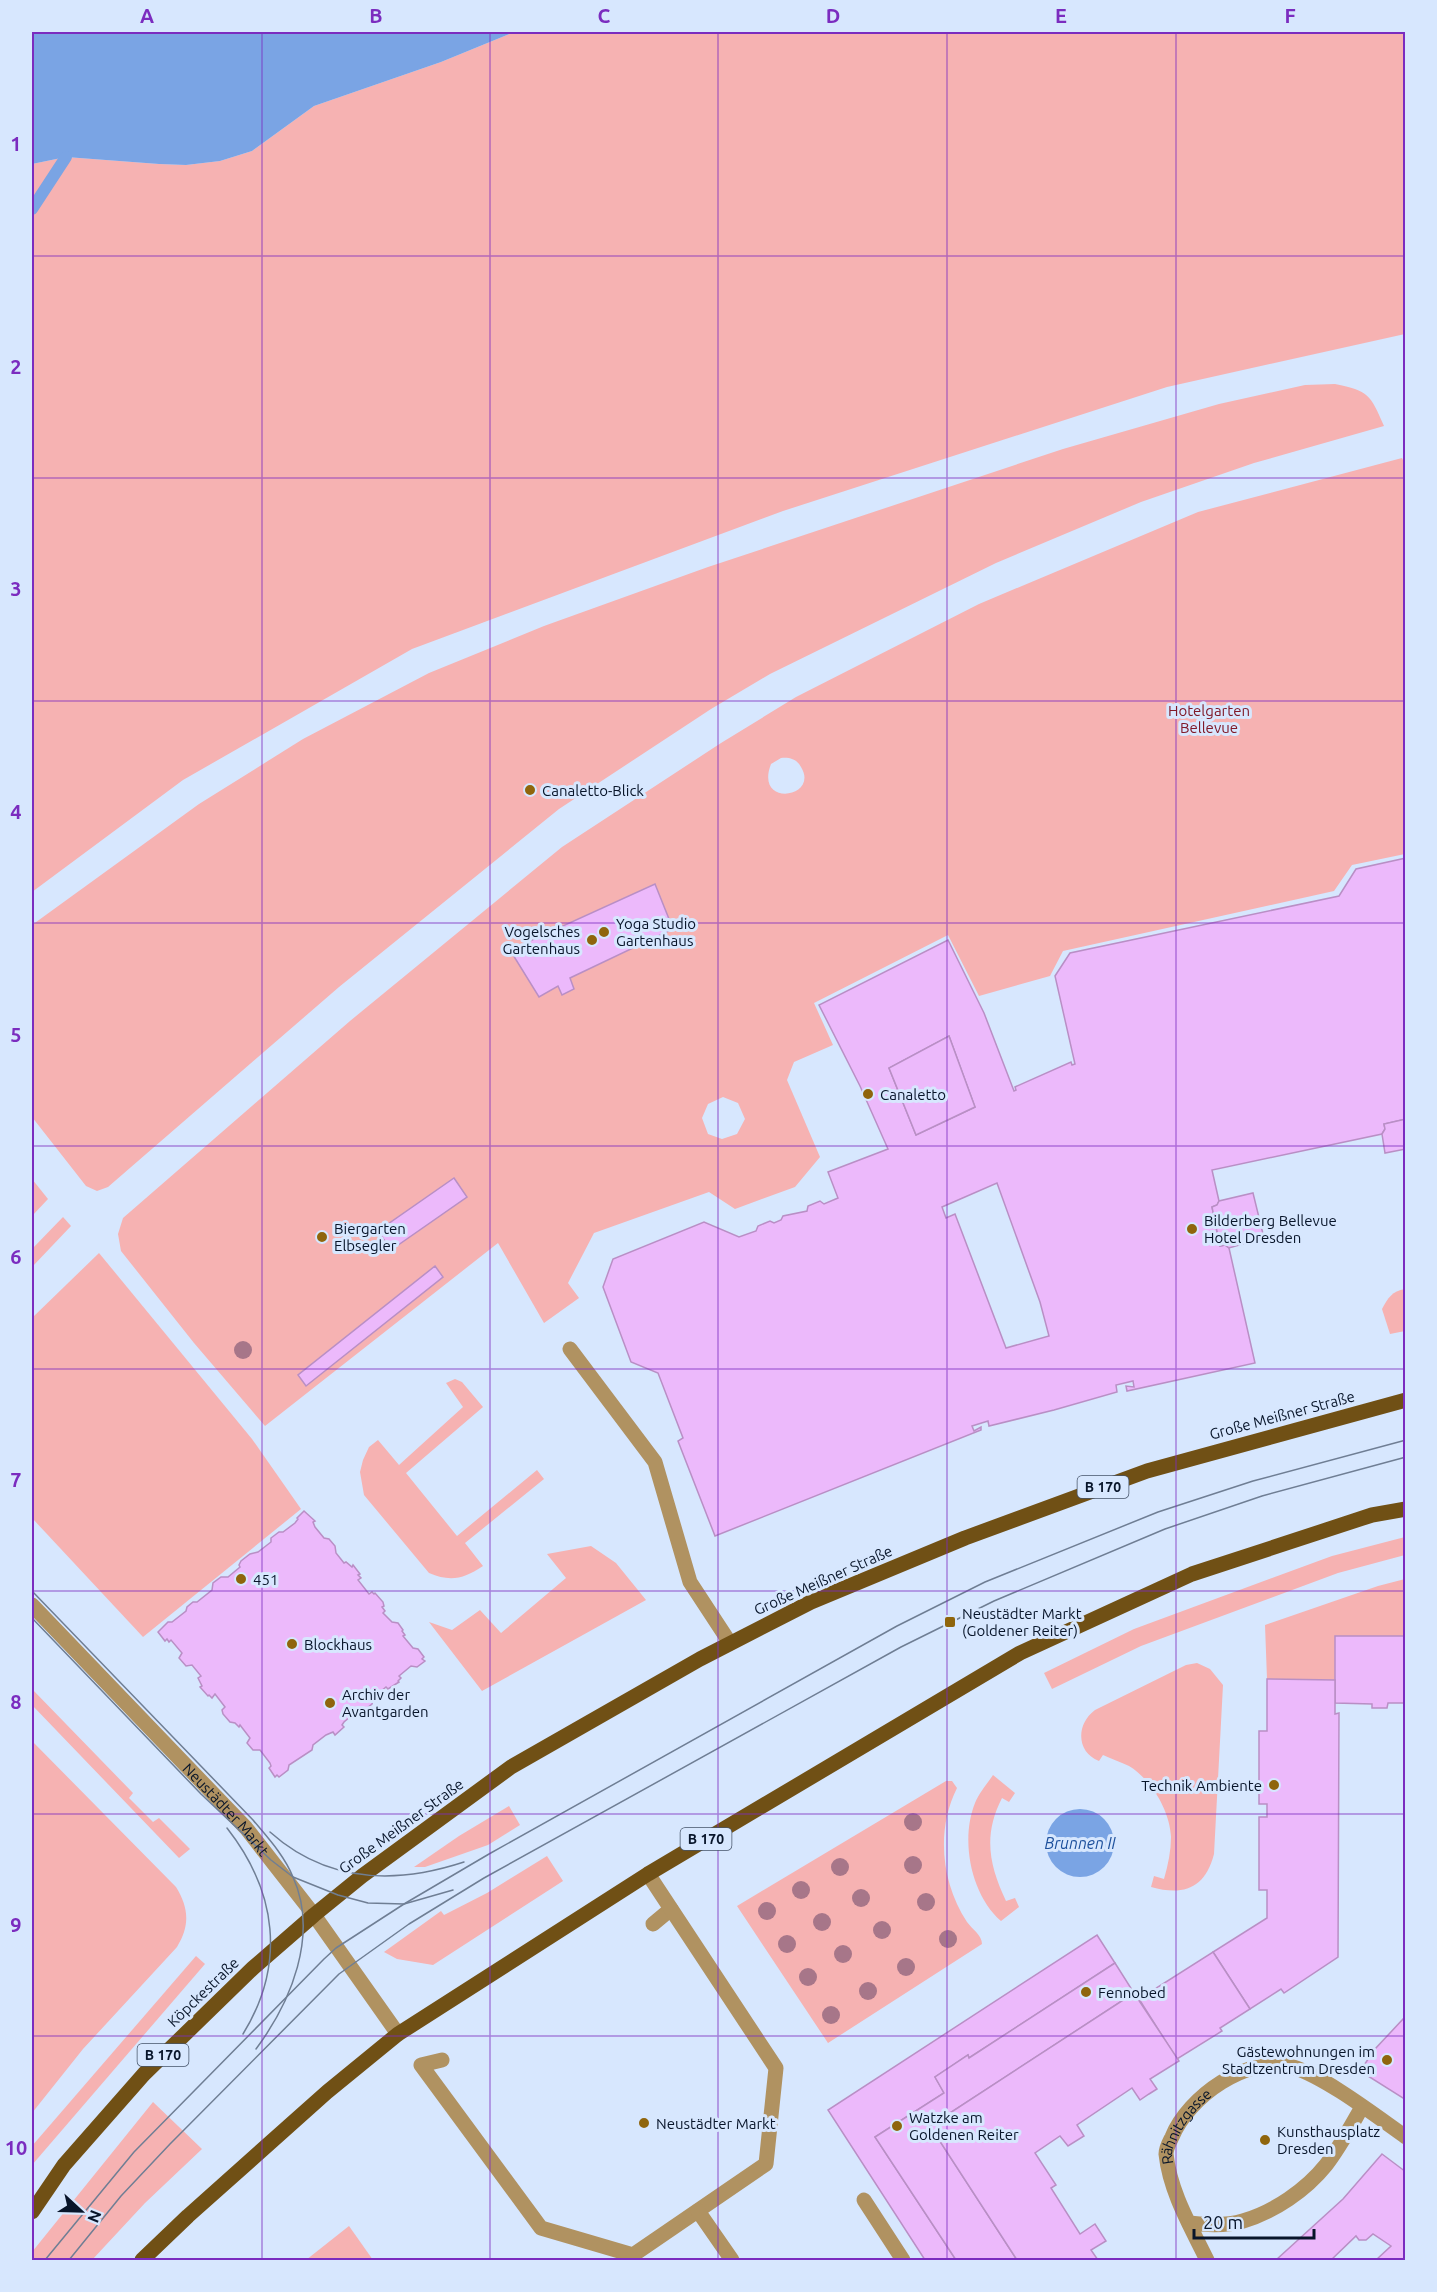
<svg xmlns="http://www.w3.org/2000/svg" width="1437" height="2292" font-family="Ubuntu,sans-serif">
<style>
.green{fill:#f6b2b2;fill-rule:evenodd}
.water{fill:#7aa4e4}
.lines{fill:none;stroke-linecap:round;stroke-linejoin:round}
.stream{stroke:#7aa4e4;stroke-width:12}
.building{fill:#ecb9fb;stroke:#b98fc5;stroke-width:1.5;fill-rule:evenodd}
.minor{stroke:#b09261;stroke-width:15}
.major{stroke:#705015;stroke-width:15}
.tram{stroke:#6f7e94;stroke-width:1.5}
.tree{fill:#a77689}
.grid{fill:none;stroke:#7b2cbf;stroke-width:1.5;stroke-opacity:0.55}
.poi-dot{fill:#8f650c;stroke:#d7e7fe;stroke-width:2}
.labels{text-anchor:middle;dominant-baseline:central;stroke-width:6;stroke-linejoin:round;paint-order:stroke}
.shield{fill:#d7e7fe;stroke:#46546a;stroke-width:1.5}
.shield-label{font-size:14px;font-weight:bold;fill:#08152a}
.park-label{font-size:15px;fill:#801a29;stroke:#d7e7fe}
.poi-label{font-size:15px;fill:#08152a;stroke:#d7e7fe;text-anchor:start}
.street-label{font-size:15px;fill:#08152a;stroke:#d7e7fe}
.water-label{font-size:16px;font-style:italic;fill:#1d509c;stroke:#d7e7fe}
.neatline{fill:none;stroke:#7b2cbf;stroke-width:2}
.grid-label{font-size:20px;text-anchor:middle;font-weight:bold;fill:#7b2cbf}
</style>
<rect width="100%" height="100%" fill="#d7e7fe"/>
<g class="green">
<path d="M514,32H1405V334L1167,387L783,511L412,649L183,780L32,892V164L66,157L159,164L186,165L220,161L252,151L314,106L441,62Z"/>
<path d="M1335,384C1369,391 1370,394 1384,426L1254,463L1141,502L996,563L770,674L711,709L559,809L339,987L108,1187L97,1191L86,1186L32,1117V925L199,804L303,739L429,673L544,626L708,567L1063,449L1219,404L1305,385Z"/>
<path d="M1402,458L1406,466L1405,854L1352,865L1334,891L1063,951L1050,976L979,996L948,935L814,1003L833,1045L794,1062L787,1080L820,1157L795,1187L735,1209L709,1192L594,1233L568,1283L579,1298L544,1323L498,1243L265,1426L194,1343L121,1251L118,1234L123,1218L350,1021L562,847L721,743L796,697L979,604L1198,512ZM781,758C789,757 797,759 801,767C820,798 754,808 771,764ZM723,1097L738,1103L745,1119L737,1134L722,1139L708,1134L702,1118L708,1104Z"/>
<path d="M32,1179L48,1199L32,1216Z"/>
<path d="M63,1217L71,1226L32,1267V1249Z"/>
<path d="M99,1253L252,1439L301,1509L143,1637L32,1518V1318Z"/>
<path d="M1405,1289V1331L1390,1334L1382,1309C1388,1298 1392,1291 1405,1289Z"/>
<path d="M455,1379L462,1382L483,1407L406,1473L457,1536L537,1470L544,1479L465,1543L483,1566C464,1579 450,1582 429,1573L364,1495L360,1472L363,1460L369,1447L378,1440L399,1465L463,1407L446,1383Z"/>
<path d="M1405,1537V1555L1338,1573L1141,1646L1052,1689L1044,1673L1134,1629L1332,1556Z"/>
<path d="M591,1546L616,1563L646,1600L482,1691L429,1622L452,1630L480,1610L501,1633L566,1578L547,1554Z"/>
<path d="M1405,1579V1636H1335V1680L1267,1679L1265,1625L1378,1586Z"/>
<path d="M1197,1663L1210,1669L1223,1685L1214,1854C1205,1889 1183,1896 1151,1887L1154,1876L1164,1879C1168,1865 1171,1851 1171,1837C1170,1811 1151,1779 1129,1766C1121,1762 1111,1759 1103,1755L1099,1761C1076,1752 1076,1724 1095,1710L1186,1665Z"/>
<path d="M32,1689L133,1793L129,1798L153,1822L159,1818L190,1849L179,1858L32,1705Z"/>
<path d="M32,1741L176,1887C189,1908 190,1926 177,1947L83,2049L32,2113Z"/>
<path d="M993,1775L1015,1793L1009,1802L1002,1798C983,1835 989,1865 1006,1901L1015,1898L1019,1907L1001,1921C971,1895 960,1840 975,1803C979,1793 987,1784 993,1775Z"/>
<path d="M946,1781H952L957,1788C936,1830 941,1882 967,1922C972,1929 982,1935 982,1944L828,2043L737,1906Z"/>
<path d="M509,1806L520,1825L488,1845L425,1867H414L459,1836Z"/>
<path d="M547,1856L563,1881L433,1965L397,1959L384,1952L441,1911L444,1915L487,1893Z"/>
<path d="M196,1956L205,1964L32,2165V2146Z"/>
<path d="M153,2102L202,2149L145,2203L92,2260H32V2252Z"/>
<path d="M349,2226L373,2260H306Z"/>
</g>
<g class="water">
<path d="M32,32H514L441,62L314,106L252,151L220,161L186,165L159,164L66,157L32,164Z"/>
<circle cx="1080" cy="1843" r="34"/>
</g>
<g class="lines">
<path class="stream" d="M32,209L66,157"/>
</g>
<g class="building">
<path d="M1406,858V1119L1384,1124L1385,1129L1382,1134L1212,1170L1219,1201L1217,1205L1212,1207L1220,1246L1225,1245L1229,1248L1255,1363L1127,1391L1126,1386L1134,1387L1133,1381L1116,1385L1117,1392L1054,1410L989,1426L988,1421L972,1426L974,1431L981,1427V1430L715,1536L678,1441L683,1438L658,1373L631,1362L603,1287L613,1259L704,1222L739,1237L756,1231L758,1226L770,1221L774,1223L781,1220L783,1216L807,1211L808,1206L820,1201L824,1204L838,1198L828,1172L888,1149L860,1086L819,1005L948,940L984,1013L1014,1091L1016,1090L1015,1087L1071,1062L1072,1065L1075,1064L1055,976L1070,953L1339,896L1356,869ZM949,1036L975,1107L916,1135L889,1068ZM997,1183L1040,1302L1049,1336L1006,1348L955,1214L946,1218L942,1207Z"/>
<path d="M655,884L673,929L570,978L574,989L562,995L558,986L539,997L510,950Z"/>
<path d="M949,1036L975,1107L916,1135L889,1068Z"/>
<path d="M1406,1119V1149L1385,1153L1382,1134L1385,1129L1384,1124Z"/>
<path d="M454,1178L467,1197L391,1250L378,1231Z"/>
<path d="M1253,1193L1264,1238L1229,1248L1225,1245L1220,1246L1212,1207L1217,1205L1219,1201Z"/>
<path d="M435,1266L443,1277L306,1386L298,1375Z"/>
<path d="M304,1511L315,1521L313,1522L315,1527L324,1538L329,1539L335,1546L336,1553L344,1563L346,1562L352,1567L353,1565L360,1574L358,1575L361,1578L358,1580L369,1594L372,1592L374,1594L375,1593L383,1602L384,1606L382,1607L385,1611L383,1613L392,1622L398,1623L403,1630L402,1631L405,1635L403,1636L413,1648L418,1649L424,1657L422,1659L425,1661L417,1667L411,1666L399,1676L401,1678L398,1681L399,1682L388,1689L386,1687L374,1697L372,1704L363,1711L359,1713L357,1711L344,1722L342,1725L344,1727L335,1735L333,1732L326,1735L313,1745L312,1750L289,1765L288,1770L279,1777L277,1775L275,1777L269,1768L271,1766L270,1763L260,1750H253L247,1743L250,1738L240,1725L239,1727L235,1723L230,1722L223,1714L222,1710L225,1707L215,1694L212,1698L209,1695L208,1696L200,1687L202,1686L198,1678L201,1676L192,1665L186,1666L179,1658L182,1653L171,1640L169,1642L167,1639L165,1641L158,1632L168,1622H172L186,1611L187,1607L193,1602H197L212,1590L213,1583L221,1577H228L240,1567L239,1565L241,1561L250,1554L258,1552L271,1542V1538L279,1532H283L295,1523L298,1519L297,1518Z"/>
<path d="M1335,1636H1406V1703H1388L1387,1708H1372V1704L1335,1703Z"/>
<path d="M1267,1679L1335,1680V1714L1339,1713L1338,1957L1284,1993L1281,1989L1250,2009L1213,1952L1267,1918V1890H1259V1817H1267V1804H1259V1731H1267Z"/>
<path d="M1097,1935L1115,1963L969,2058L968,2055L935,2077L944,2093L875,2137L956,2260H925L828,2110Z"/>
<path d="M1213,1952L1250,2009L1220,2028L1222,2031L1177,2059L1139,1999Z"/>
<path d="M1115,1963L1134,1993L930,2126L1017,2260H956L875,2137L944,2093L935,2077L968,2055L969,2058Z"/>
<path d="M1134,1993L1179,2061L1150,2079L1157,2089L1149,2094L1140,2100L1132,2088L1077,2125L1084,2136L1068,2146L1060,2136L1035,2153L1056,2185L1051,2188L1080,2234L1095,2224L1106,2241L1091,2250L1098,2260H1017L930,2126Z"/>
<path d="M1404,2018L1406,2019V2100L1360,2071L1375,2049Z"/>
<path d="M1382,2154L1406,2172V2260H1376L1391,2246L1373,2234L1366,2240H1359L1356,2236L1331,2260H1276L1343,2199Z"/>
</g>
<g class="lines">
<g class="minor">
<path d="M570,1349L655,1462L690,1582L730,1643"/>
<path id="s1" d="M32,1605L246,1828L314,1915L398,2034"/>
<path d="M653,1924L671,1909"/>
<path d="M442,2060L421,2065L541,2228L633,2255L766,2164L776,2068L648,1874"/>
<path d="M864,2200L903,2260"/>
<path d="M698,2211L732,2260"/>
<path d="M1189,2223C1206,2225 1227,2226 1243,2221C1274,2212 1306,2190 1326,2165C1340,2147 1351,2126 1362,2107"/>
<path id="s2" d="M1207,2260C1191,2227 1170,2192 1166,2154C1166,2148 1169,2143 1172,2137C1188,2097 1248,2054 1293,2067C1327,2078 1376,2116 1406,2137"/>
</g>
<g class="major">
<path d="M32,2212L64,2165L144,2074L253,1968L314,1915L362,1876L511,1767L700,1659L811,1602L965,1538L1147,1471L1406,1400"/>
<path d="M142,2260L188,2216L327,2092L398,2034L648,1874L1020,1653L1192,1574L1372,1515L1406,1509"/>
</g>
<g class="tram">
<path d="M32,1591L253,1820C268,1838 284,1855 293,1877C319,1935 291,2002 256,2049"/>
<path d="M32,1618L201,1794L271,1860L293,1877L338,1895L368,1903L404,1904L453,1890"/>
<path d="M227,1828C277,1892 286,1964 243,2034"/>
<path d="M270,1832C327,1883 394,1885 464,1862"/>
<path d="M45,2260L134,2152L324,1959L336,1948L404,1904L489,1854L897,1626L985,1582L1158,1512L1253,1481L1406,1440"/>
<path d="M69,2260L121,2196L170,2144L339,1974L409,1924L484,1878L901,1647L994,1601L1165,1529L1262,1496L1406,1457"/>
</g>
</g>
<g class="tree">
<circle cx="243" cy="1350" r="9"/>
<circle cx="913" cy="1822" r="9"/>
<circle cx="913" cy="1865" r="9"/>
<circle cx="840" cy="1867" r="9"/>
<circle cx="801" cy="1890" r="9"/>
<circle cx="861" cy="1898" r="9"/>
<circle cx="926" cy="1902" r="9"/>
<circle cx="767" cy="1911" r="9"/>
<circle cx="822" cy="1922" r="9"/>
<circle cx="882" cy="1930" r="9"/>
<circle cx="948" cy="1939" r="9"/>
<circle cx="787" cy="1944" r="9"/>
<circle cx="843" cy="1954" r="9"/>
<circle cx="906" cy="1967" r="9"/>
<circle cx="808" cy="1977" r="9"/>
<circle cx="868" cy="1991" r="9"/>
<circle cx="831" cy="2015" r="9"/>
</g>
<path class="grid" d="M262,32V2260M490,32V2260M718,32V2260M947,32V2260M1176,32V2260M32,256H1406M32,478H1406M32,701H1406M32,923H1406M32,1146H1406M32,1369H1406M32,1591H1406M32,1814H1406M32,2036H1406"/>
<g class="poi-dot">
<circle cx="530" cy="790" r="6"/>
<circle cx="604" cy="932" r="6"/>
<circle cx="592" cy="940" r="6"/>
<circle cx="868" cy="1094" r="6"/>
<circle cx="1192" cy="1229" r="6"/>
<circle cx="322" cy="1237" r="6"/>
<circle cx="241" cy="1579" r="6"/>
<rect x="944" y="1616" width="12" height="12" rx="3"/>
<circle cx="292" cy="1644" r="6"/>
<circle cx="330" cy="1703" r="6"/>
<circle cx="1274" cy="1785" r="6"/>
<circle cx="1086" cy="1992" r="6"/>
<circle cx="1387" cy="2060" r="6"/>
<circle cx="644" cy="2123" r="6"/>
<circle cx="897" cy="2126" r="6"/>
<circle cx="1265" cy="2140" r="6"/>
</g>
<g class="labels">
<g class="shield">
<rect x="1077.5" y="1476" width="51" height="22" rx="4.5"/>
<rect x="680.5" y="1828" width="51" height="22" rx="4.5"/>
<rect x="137.5" y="2044" width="51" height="22" rx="4.5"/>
</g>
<g class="shield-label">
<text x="1103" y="1487">B 170</text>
<text x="706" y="1839">B 170</text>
<text x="163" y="2055">B 170</text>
</g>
<g class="park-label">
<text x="1209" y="710">Hotelgarten<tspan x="1209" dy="17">Bellevue</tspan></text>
</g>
<g class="poi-label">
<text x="542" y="790">Canaletto-Blick</text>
<text x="616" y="923">Yoga Studio<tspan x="616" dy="17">Gartenhaus</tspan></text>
<text x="580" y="931" text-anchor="end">Vogelsches<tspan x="580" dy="17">Gartenhaus</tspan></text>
<text x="880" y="1094">Canaletto</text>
<text x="1204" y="1220">Bilderberg Bellevue<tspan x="1204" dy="17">Hotel Dresden</tspan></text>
<text x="334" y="1228">Biergarten<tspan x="334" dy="17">Elbsegler</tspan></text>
<text x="253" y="1579">451</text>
<text x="962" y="1613">Neustädter Markt<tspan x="962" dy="17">(Goldener Reiter)</tspan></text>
<text x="304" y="1644">Blockhaus</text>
<text x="342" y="1694">Archiv der<tspan x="342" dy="17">Avantgarden</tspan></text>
<text x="1262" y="1785" text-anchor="end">Technik Ambiente</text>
<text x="1098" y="1992">Fennobed</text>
<text x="1375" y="2051" text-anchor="end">Gästewohnungen im<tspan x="1375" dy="17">Stadtzentrum Dresden</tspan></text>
<text x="909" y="2117">Watzke am<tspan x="909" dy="17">Goldenen Reiter</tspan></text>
<text x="656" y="2123">Neustädter Markt</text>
<text x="1277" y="2131">Kunsthausplatz<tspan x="1277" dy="17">Dresden</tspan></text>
</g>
<g class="street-label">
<text transform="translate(1282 1415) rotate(-15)">Große Meißner Straße</text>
<text transform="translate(823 1580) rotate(-24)">Große Meißner Straße</text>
<text stroke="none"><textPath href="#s1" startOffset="282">Neustädter Markt</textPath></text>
<text transform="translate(401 1826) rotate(-36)">Große Meißner Straße</text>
<text transform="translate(203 1992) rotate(-44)">Köpckestraße</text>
<text stroke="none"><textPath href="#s2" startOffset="148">Rähnitzgasse</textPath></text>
</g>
<g class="water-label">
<text x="1080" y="1843">Brunnen II</text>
</g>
</g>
<rect width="1437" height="2292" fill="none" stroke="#d7e7fe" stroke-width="66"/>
<g transform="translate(81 2211) rotate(112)" stroke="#d7e7fe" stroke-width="4.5" paint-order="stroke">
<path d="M0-4.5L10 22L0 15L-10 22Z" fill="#08152a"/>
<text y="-9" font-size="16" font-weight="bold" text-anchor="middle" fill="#08152a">N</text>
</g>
<path d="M1194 2229v9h120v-9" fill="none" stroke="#08152a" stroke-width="3"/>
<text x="1203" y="2229" font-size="18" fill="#08152a" stroke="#d7e7fe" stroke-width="4.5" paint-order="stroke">20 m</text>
<rect x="33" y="33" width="1371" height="2226" class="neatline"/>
<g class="grid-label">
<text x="147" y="23">A</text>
<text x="376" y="23">B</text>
<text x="604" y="23">C</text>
<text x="833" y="23">D</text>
<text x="1061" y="23">E</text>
<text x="1290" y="23">F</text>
<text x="16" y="151">1</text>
<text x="16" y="374">2</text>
<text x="16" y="596">3</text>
<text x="16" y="819">4</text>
<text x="16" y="1042">5</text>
<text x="16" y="1264">6</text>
<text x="16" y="1487">7</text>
<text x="16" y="1709">8</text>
<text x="16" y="1932">9</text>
<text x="16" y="2155">10</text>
</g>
</svg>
